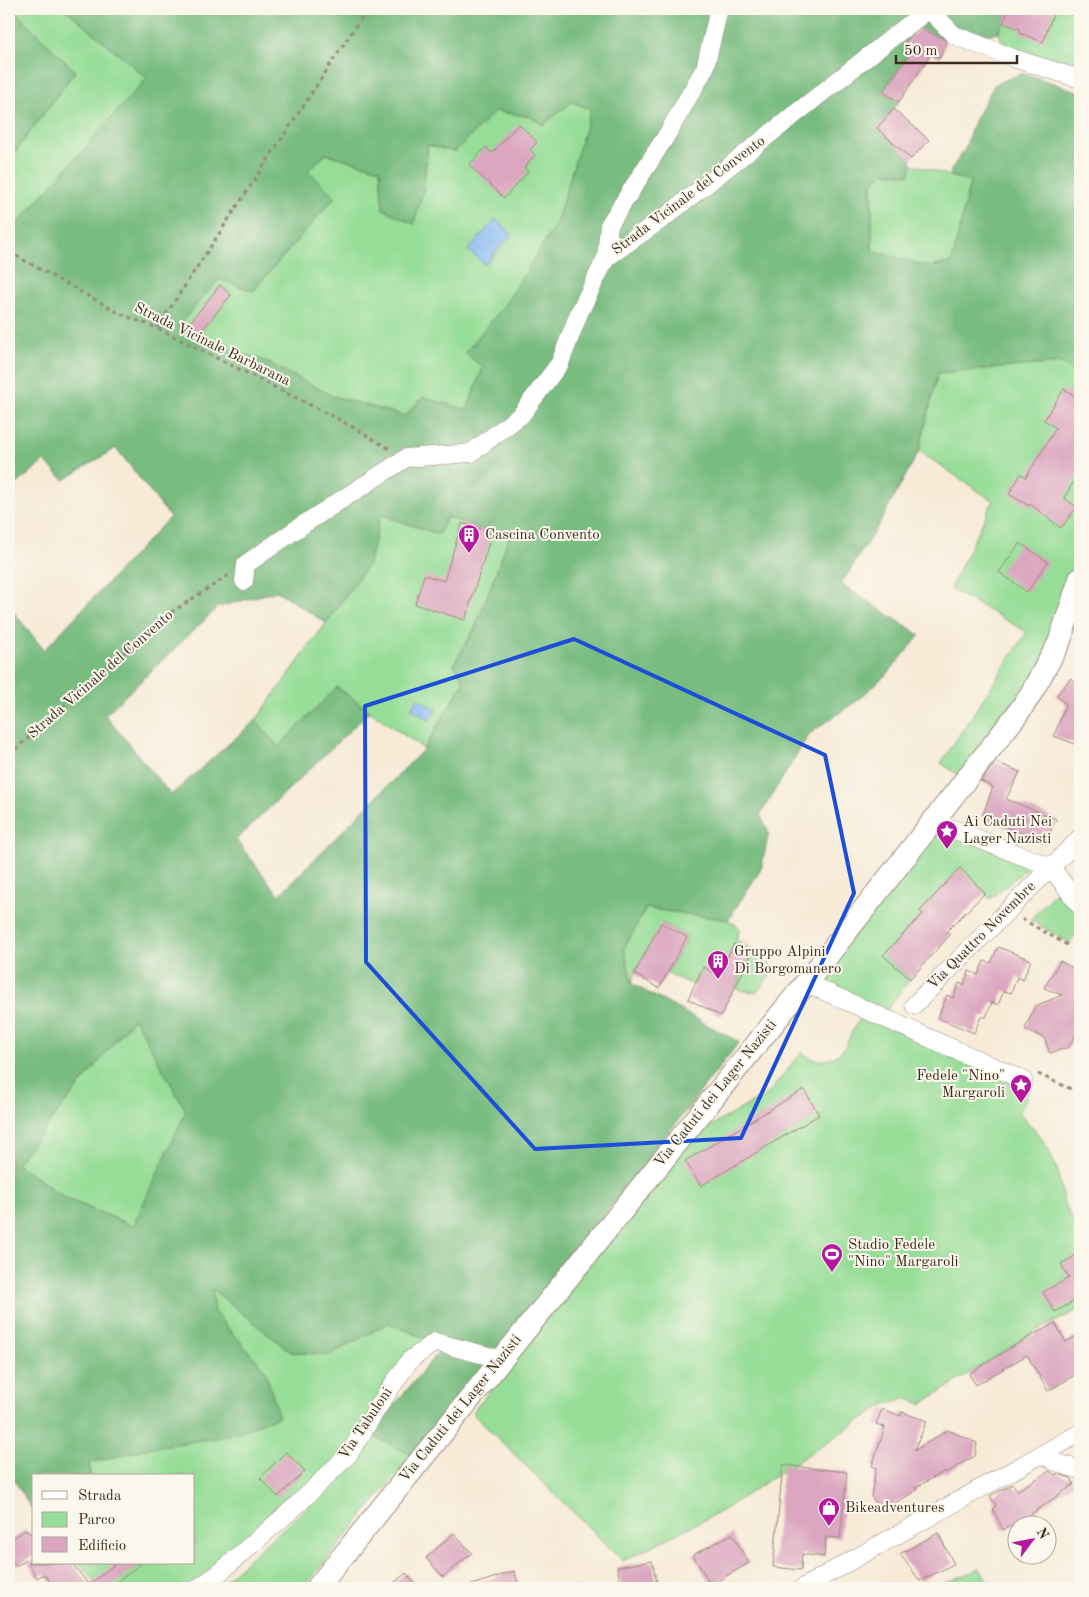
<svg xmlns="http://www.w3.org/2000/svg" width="1089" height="1597" font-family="'Old Standard TT',serif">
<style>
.green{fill:#96dd97;stroke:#68845a}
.forest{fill:#78bc80;stroke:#5a734f;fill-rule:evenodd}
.water{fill:#85b8f3;stroke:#607188}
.building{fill:#dba6bf}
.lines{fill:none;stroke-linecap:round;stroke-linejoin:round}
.minor-casing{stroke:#998a7b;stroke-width:19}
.major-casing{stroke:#998a7b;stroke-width:24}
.path{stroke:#998a7b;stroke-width:3;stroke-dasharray:4 4;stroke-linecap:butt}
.minor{stroke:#fff;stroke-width:18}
.major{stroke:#fff;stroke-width:22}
.marked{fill:none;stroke:#1d4ed8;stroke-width:4;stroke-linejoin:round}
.labels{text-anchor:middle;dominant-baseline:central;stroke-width:4;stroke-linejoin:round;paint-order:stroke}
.street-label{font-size:15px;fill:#3b2a1e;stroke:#fbf7ec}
.poi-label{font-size:15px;fill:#3b2a1e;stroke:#fbf7ec;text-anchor:start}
</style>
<rect width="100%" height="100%" fill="#fbf7ec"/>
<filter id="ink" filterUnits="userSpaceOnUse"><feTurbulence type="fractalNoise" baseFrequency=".02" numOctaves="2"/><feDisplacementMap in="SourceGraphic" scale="10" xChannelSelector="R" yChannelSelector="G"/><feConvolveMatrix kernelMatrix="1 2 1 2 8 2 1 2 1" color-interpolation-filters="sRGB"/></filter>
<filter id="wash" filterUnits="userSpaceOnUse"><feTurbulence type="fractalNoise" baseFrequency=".0096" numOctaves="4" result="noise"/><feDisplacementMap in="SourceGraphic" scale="20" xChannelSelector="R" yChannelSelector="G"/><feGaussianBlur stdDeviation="1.12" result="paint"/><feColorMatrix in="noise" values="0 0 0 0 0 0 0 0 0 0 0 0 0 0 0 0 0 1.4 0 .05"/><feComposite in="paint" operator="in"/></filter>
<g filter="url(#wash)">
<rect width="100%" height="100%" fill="#f7ebd8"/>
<g class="green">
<path d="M12,9H65L148,78L9,233V160L75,72Z"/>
<path d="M1009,9H1080V82L1013,58L998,33Z"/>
<path d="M572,102L591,109L556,224L504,306L465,353L483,367L467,410L423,397L405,416L332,396L265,361L210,345L178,326L219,279L253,291L334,197L307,169L327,154L380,169L383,209L423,191L428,145L455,152L495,111L531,117L543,125Z"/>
<path d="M912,164L970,182L952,262L931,267L872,252V183L884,172L909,175Z"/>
<path d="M1062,363L1080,376V558L1052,643L1021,697L960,776L941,763L1027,632L950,589L993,501L919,451L938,372Z"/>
<path d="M381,515L438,534L447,517L492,533L511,535L475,628L454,664L464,681L424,749L337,688L278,747L256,720L368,565Z"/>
<path d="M938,831L1033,863L990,899L960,869L921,911L923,914L883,955L910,979L885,1012L823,982V974Z"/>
<path d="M1060,887L1080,913V928L1070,943L1030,920Z"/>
<path d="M646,908L728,920L740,928L736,940L767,960L775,969L756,993L735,989L751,955L734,944L719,975L703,968L694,985L667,974L687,937L662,923L634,974L632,984L624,948Z"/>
<path d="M862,1015L1029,1090L1020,1113L1042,1139L1048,1149L1057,1169L1064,1203L1080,1236V1309L1036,1331L921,1404L904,1398L882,1406L723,1510L623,1561L472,1413L693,1136L769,1093L802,1052C807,1057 812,1059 819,1060C836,1061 845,1050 850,1036C853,1029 858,1022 862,1015Z"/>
<path d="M134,1018L187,1111L134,1226L67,1199L16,1164Z"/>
<path d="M211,1288L291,1352L329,1355L389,1323L426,1339L342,1454L191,1588H100L79,1563H194V1476H90L89,1463L149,1448L265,1370L214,1312Z"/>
<path d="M370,1435L413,1455L303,1588H216L313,1502Z"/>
<path d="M980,1569L992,1588H930Z"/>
</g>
<g class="forest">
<path d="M9,9H12L75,71L9,160Z"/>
<path d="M65,9H379L395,16L401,9H1009L998,33L947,40L912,26L905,44L910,52L883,92L899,102L877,128L911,159L912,164L909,175L884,172L872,183V251L931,267L952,262L970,182L951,176V170L965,149L974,121L995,84L1023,73L1080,92V376L1062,363L938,373L919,451L881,521L841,584L920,635L889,672L858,700L809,734L760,815L769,832L761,869L728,920L646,908L624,948L632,984L739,1042L504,1344L413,1455L370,1435L438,1352L426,1339L389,1323L329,1355L291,1352L212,1289L214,1312L265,1370L279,1417L223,1437L149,1448L89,1463L90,1476H34V1513L9,1472V682L15,676L9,668V606L44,650L170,517L116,448L64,480L44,461L9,491V233L147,78ZM572,102L591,109L556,224L504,306L465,353L483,367L467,410L423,397L405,416L333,396L265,361L210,345L178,326L219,279L253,291L335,197L308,170L326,154L380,169L383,209L414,224L423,191L428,145L455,152L495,111L531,117L543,125ZM381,515L439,534L447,517L492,533L510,535L475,628L454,664L464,682L424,749L279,895L236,840L370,711L337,687L278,747L256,720L171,795L105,715L218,607L277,591L326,623L368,565ZM134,1018L186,1111L133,1226L67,1199L16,1164Z"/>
</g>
<g class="water">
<path d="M496,219L512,234L485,265L468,250Z"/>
<path d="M418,698L436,710L429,720L411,708Z"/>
</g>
<g id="blocks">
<g class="building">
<path d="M1009,9H1055L1043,42L1020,33V29L1003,23Z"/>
<path d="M920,29L943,38L946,42L940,58L931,54L899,102L883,92L914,47L905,44L906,40Z"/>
<path d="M894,109L929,140L911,159L877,128Z"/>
<path d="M519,124L537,142L530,150L535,155L524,168L528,172L504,198L469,165L486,147L492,153Z"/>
<path d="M220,285L231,295L199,334L188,325Z"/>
<path d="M1064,389L1080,399V471L1064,498L1077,507L1061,528L1030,504L1029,506L1009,494L1021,474L1026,477L1056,428L1044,420Z"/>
<path d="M462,523L492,533L465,620L415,604L424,575L444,581Z"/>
<path d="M1020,543L1048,562L1027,592L999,572Z"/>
<path d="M1071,678L1080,686V746L1054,736L1066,704L1056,696Z"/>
<path d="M996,762L1020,772L1006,799L1056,819L1045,843L982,817L993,787L981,781Z"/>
<path d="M960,868L985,893L946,932L950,935L910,979L883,955L923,914L920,911Z"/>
<path d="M661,923L687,937L659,988L634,974Z"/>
<path d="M734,944L751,955L721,1016L688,999L703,967L718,975Z"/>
<path d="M998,947L1031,960L1023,980L1017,977L1011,993L1004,991L998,1005L992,1002L986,1017H981L974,1033L938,1018L947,995L953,998L959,983L964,985L969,971L978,975L984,961L991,963Z"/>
<path d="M1060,961L1080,972V1026L1069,1047L1050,1053L1044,1038L1025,1029L1035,1006L1062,995L1044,988Z"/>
<path d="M804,1089L819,1115L701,1186L685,1161Z"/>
<path d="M1080,1253V1298L1055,1312L1043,1292L1069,1278L1061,1264Z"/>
<path d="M1055,1323L1066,1342L1080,1334V1372L1048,1391L1027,1355L976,1385L969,1374L1013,1346Z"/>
<path d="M882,1409L901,1416L902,1412L927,1421L914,1451L948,1430L977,1443L975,1456L946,1473L945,1471L915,1488L917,1490L881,1511L871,1496L876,1468L872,1466L885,1427L876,1424Z"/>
<path d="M286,1452L305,1471L278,1497L260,1478Z"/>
<path d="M783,1465L847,1472L840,1538L826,1537L824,1557L802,1554L801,1570L773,1567Z"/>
<path d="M1049,1471L1055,1475L1057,1474L1071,1478L1074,1484L1030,1515L1003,1530L993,1509L996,1505L990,1496L1013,1484L1017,1491Z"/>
<path d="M25,1530L34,1536V1556L16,1566L9,1556V1541Z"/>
<path d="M454,1533L472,1553L443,1577L426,1558Z"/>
<path d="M938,1533L954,1564L920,1581L900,1554Z"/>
<path d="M732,1534L749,1563L711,1585L693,1555Z"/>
<path d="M652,1561L657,1583H652L653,1588H622L617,1567Z"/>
<path d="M28,1563H72L89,1585L116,1563H142L109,1588H55L44,1574L37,1578Z"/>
<path d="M514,1571L520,1588H470L469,1586Z"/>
<path d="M406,1573L418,1588H388Z"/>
</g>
</g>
</g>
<g filter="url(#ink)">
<use href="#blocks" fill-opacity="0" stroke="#998a7b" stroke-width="1"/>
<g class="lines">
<g class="minor-casing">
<g id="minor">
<path d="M929,9L954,35L1013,58L1080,79"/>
<path d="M606,258L609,225L668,133L705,68L719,9"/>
<path d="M244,581L246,564L304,524L406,458L471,453L521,415L560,363L579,313L606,258L665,217L894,36L929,9"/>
<path d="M932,821L1051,867L1080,906"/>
<path d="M806,983L1023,1080"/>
<path d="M914,1005L1080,838"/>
<path d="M1043,1454L1055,1462L1080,1470"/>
<path d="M198,1588L218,1574L297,1505L349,1454L385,1396L410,1360L435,1342L492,1357L500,1361"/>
<path d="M802,1588L1080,1433"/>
</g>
</g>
<g class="major-casing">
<path id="major" d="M317,1588L806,983L1015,717L1029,697L1059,643L1080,579"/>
</g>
<g class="path">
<path d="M9,252L121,314L157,328L340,420L390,449"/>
<path d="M157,328L367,9"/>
<path d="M9,755L164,617L229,575"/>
<path d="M1022,919L1069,946"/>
<path d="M1038,1074L1080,1093"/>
</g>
<use href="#minor" class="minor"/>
<use href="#major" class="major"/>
</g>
</g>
<path class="marked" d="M574,639L825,755L854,893L741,1138L535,1149L366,962L365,706Z"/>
<defs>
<g id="building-pin" transform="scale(1.125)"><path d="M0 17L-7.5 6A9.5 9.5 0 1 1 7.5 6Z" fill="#b5179e" stroke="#fbf7ec"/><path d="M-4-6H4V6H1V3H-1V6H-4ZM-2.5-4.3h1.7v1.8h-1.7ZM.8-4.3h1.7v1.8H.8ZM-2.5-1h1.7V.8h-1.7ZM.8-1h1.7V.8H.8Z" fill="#fff"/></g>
<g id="sight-pin" transform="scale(1.125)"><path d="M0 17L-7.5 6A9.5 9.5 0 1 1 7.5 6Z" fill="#b5179e" stroke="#fbf7ec"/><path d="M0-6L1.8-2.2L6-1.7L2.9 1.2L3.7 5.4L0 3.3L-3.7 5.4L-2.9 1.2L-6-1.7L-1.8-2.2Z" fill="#fff"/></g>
<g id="stadium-pin" transform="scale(1.125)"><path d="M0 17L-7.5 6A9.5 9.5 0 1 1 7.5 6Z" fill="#b5179e" stroke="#fbf7ec"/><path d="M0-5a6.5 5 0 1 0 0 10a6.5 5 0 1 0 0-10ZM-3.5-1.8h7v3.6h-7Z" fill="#fff"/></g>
<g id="shop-pin" transform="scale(1.125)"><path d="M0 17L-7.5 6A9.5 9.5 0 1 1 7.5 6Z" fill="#b5179e" stroke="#fbf7ec"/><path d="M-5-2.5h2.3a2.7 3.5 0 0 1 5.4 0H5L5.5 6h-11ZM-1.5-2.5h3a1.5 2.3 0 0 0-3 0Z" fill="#fff"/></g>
</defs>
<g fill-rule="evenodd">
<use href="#building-pin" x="469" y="535"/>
<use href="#sight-pin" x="947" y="831"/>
<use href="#building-pin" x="718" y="961"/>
<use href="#sight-pin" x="1021" y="1085"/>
<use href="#stadium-pin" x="832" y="1254"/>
<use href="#shop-pin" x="829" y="1508"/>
</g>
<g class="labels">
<g class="street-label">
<text transform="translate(689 196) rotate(-37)">Strada Vicinale del Convento</text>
<text transform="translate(212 345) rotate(26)">Strada Vicinale Barbarana</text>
<text transform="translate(101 675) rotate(-41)">Strada Vicinale del Convento</text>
<text transform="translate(982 936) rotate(-45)">Via Quattro Novembre</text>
<text transform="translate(716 1094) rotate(-51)">Via Caduti dei Lager Nazisti</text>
<text transform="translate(461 1409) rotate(-51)">Via Caduti dei Lager Nazisti</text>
<text transform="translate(366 1424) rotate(-56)">Via Tabuloni</text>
</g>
<g class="poi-label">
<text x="485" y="535">Cascina Convento</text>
<text x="963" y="822">Ai Caduti Nei<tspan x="963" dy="17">Lager Nazisti</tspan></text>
<text x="734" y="952">Gruppo Alpini<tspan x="734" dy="17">Di Borgomanero</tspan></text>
<text x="1005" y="1076" text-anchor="end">Fedele "Nino"<tspan x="1005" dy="17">Margaroli</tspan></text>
<text x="848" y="1245">Stadio Fedele<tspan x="848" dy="17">"Nino" Margaroli</tspan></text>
<text x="845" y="1508">Bikeadventures</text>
</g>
</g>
<rect width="1089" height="1597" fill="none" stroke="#fbf7ec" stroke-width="30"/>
<rect x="32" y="1474" width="162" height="90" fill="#fbf7ec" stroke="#aea59a"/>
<rect x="42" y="1491" width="25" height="8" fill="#ffffff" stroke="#aea59a"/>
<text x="78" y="1500" font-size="15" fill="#3b2a1e">Strada</text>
<rect x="42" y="1512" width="25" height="15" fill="#96dd97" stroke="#aea59a"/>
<text x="78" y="1524" font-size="15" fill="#3b2a1e">Parco</text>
<rect x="42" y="1537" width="25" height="15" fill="#dba6bf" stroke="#aea59a"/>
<text x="78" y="1550" font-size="15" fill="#3b2a1e">Edificio</text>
<g transform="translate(1032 1540) rotate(58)"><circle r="24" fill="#fbf7ec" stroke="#aea59a"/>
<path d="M0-4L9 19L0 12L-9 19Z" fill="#b5179e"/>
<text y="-8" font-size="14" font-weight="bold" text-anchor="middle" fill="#3b2a1e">N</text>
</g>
<path d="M896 55v8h121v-8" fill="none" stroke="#3b2a1e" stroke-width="2.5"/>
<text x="904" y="55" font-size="15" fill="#3b2a1e" stroke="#fbf7ec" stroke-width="4" paint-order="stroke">50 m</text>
</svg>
